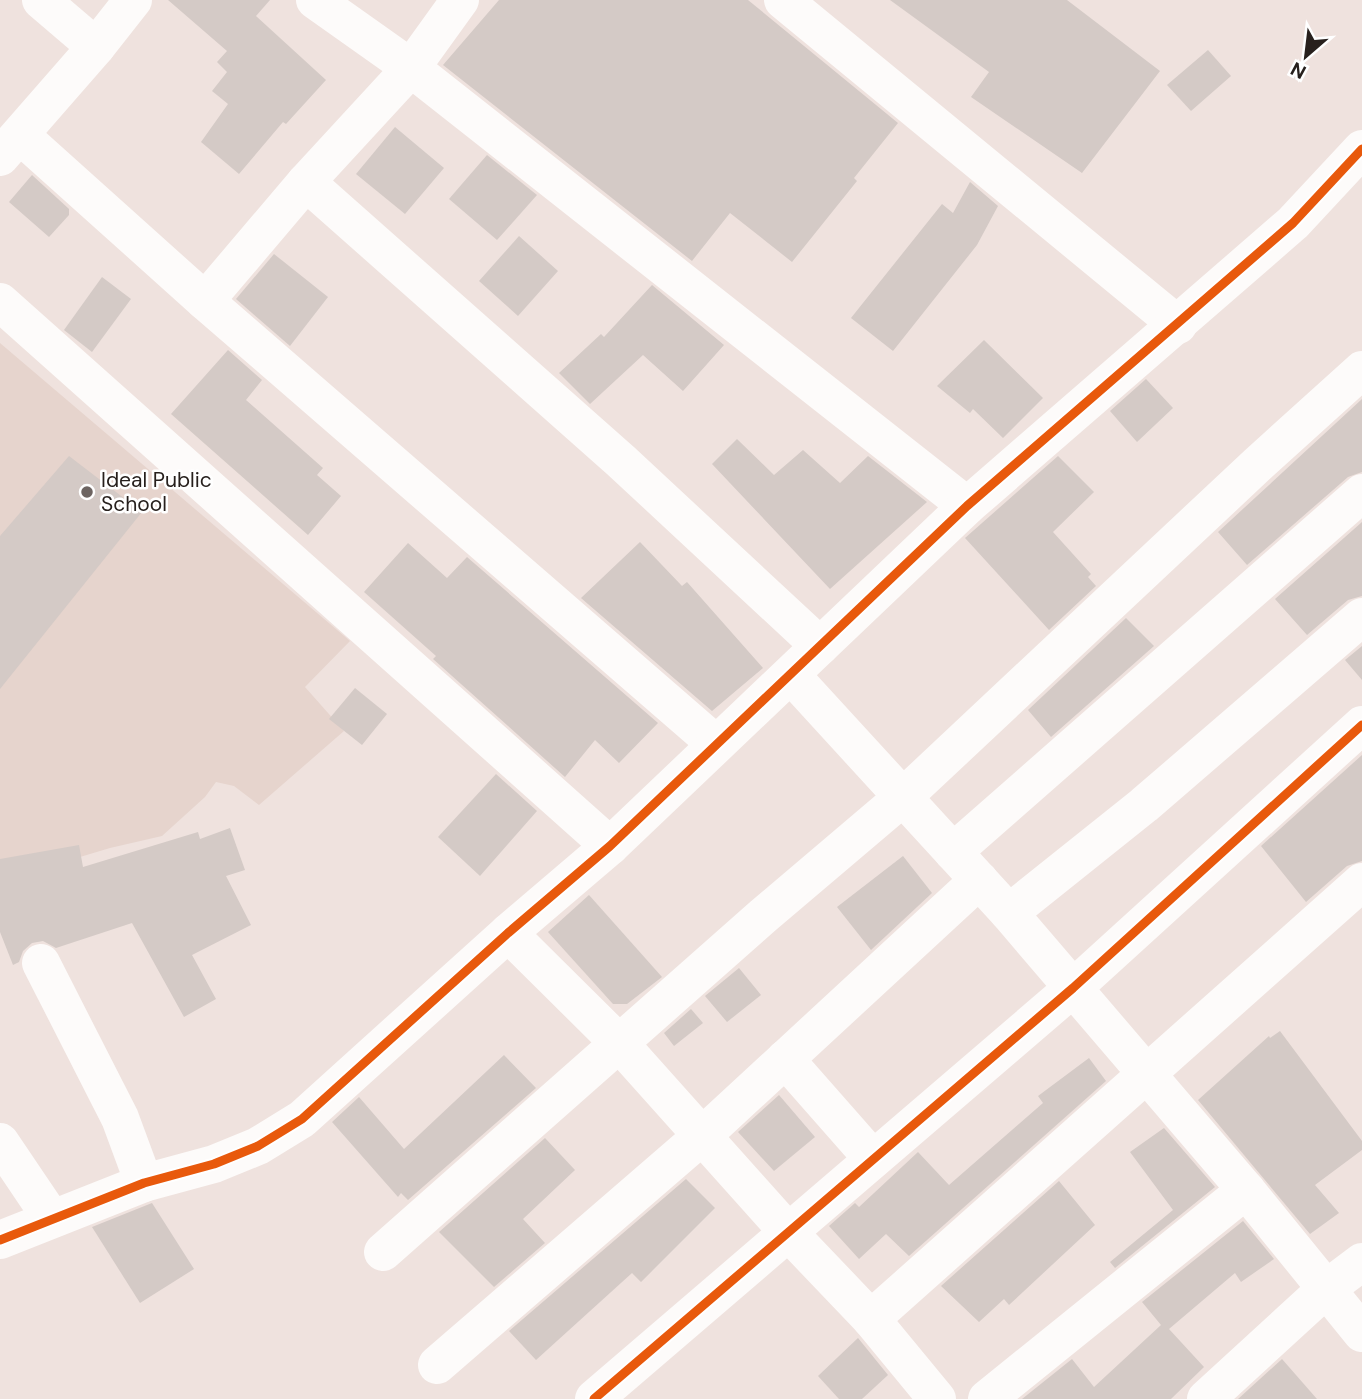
<svg xmlns="http://www.w3.org/2000/svg" width="1362" height="1399" font-family="'DM Sans',sans-serif">
<style>
.education{fill:#e6d4cd}
.building{fill:#d4cac6}
.lines{fill:none;stroke-linecap:round;stroke-linejoin:round}
.minor{stroke:#fdfbfa;stroke-width:38}
.cycleway-casing{stroke:#fff;stroke-width:13}
.cycleway{stroke:#e8590c;stroke-width:9}
.poi-dot{fill:#6d6461;stroke:#fff;stroke-width:2.5}
.labels{text-anchor:middle;dominant-baseline:central;stroke-width:5;stroke-linejoin:round;paint-order:stroke}
.poi-label{font-size:21px;fill:#27201d;stroke:#fff;text-anchor:start}
</style>
<rect width="100%" height="100%" fill="#efe2de"/>
<path class="education" d="M0,343L350,641L305,687L344,731L259,805L234,786L216,782L205,797L162,836L110,848L40,869L0,873Z"/>
<g class="building">
<path d="M168,0H270L256,16L326,80L286,124L283,122L239,174L201,142L228,104L212,91L227,72L217,62L227,51Z"/>
<path d="M499,0H748L898,123L854,178L857,181L792,262L730,213L692,261L443,65Z"/>
<path d="M890,0H1067L1160,71L1082,173L971,97L989,72Z"/>
<path d="M1208,50L1231,76L1191,111L1167,85Z"/>
<path d="M395,127L444,168L405,214L356,174Z"/>
<path d="M487,155L537,195L497,240L449,199Z"/>
<path d="M32,175L69,209V215L49,237L9,202Z"/>
<path d="M970,182L998,206L977,245L893,351L851,318L942,204L953,213Z"/>
<path d="M519,236L558,271L518,316L479,281Z"/>
<path d="M274,254L328,297L290,346L236,299Z"/>
<path d="M102,277L131,299L92,352L64,330Z"/>
<path d="M652,285L724,345L683,391L643,355L590,404L559,373L601,334L604,337Z"/>
<path d="M984,340L1043,398L1003,438L973,409L970,413L937,386Z"/>
<path d="M228,350L262,380L246,400L323,468L317,475L341,496L308,535L171,414Z"/>
<path d="M1146,379L1173,408L1137,442L1110,411Z"/>
<path d="M1362,399V472L1348,477L1247,565L1218,532Z"/>
<path d="M737,439L774,475L803,450L840,483L868,456L927,502L830,589L712,464Z"/>
<path d="M69,456L142,512L0,689V536Z"/>
<path d="M1058,456L1094,492L1053,532L1091,574L1088,577L1096,586L1049,630L965,538Z"/>
<path d="M1362,522V596L1348,600L1307,635L1275,599Z"/>
<path d="M640,542L682,586L687,582L763,668L712,711L581,598Z"/>
<path d="M408,543L447,578L467,557L658,723L619,763L595,740L565,777L433,659L436,656L364,592Z"/>
<path d="M1126,618L1154,646L1051,737L1028,710Z"/>
<path d="M1362,646V680L1345,660Z"/>
<path d="M355,688L387,714L362,745L329,719Z"/>
<path d="M1362,755V861L1347,866L1306,902L1261,846Z"/>
<path d="M496,774L537,811L480,876L438,837Z"/>
<path d="M230,828L245,870L226,876L251,925L192,955L216,999L184,1017L132,923L56,948L43,941L32,943L23,951L19,962L13,965L0,932V859L79,845L83,867L198,832L200,839Z"/>
<path d="M903,856L932,893L871,950L837,907Z"/>
<path d="M589,895L662,977L627,1004H613L548,932Z"/>
<path d="M739,968L761,995L727,1022L705,996Z"/>
<path d="M691,1009L703,1023L674,1046L664,1033Z"/>
<path d="M1280,1031L1362,1141V1150L1315,1185L1339,1213L1310,1234L1198,1100L1269,1036L1270,1038Z"/>
<path d="M504,1055L536,1088L408,1200L401,1193L398,1197L332,1122L359,1097L404,1149Z"/>
<path d="M1089,1058L1106,1081L909,1256L886,1234L859,1259L829,1226L855,1203L859,1207L918,1152L949,1185L1043,1103L1038,1096Z"/>
<path d="M779,1095L815,1137L774,1171L738,1132Z"/>
<path d="M1164,1128L1215,1187L1115,1268L1110,1262L1173,1210L1130,1152Z"/>
<path d="M545,1138L575,1170L523,1219L545,1243L494,1287L439,1232Z"/>
<path d="M686,1179L715,1208L641,1282L632,1273L536,1360L509,1331Z"/>
<path d="M1059,1181L1095,1225L1009,1305L1004,1299L979,1322L941,1286Z"/>
<path d="M152,1203L194,1269L140,1303L92,1227Z"/>
<path d="M1243,1221L1274,1259L1241,1282L1235,1273L1169,1329L1204,1367L1171,1399H1022L1072,1359L1094,1387L1161,1325L1142,1302Z"/>
<path d="M858,1338L888,1375L862,1399H839L818,1376Z"/>
<path d="M1282,1359L1317,1399H1238Z"/>
</g>
<g class="lines">
<g class="minor">
<path d="M41,0L96,47"/>
<path d="M315,0L411,68L967,506"/>
<path d="M783,0L1178,325"/>
<path d="M20,135L205,301L716,744"/>
<path d="M0,157L96,47L133,0"/>
<path d="M306,182L621,461L820,646"/>
<path d="M205,301L306,182L411,68L460,0"/>
<path d="M0,302L610,846"/>
<path d="M791,675L1009,913L1246,1190L1362,1333"/>
<path d="M953,852L1362,493"/>
<path d="M1009,913L1144,805L1362,617"/>
<path d="M508,933L620,1044L789,1233L871,1319L937,1399"/>
<path d="M41,963L120,1118L144,1183"/>
<path d="M785,1059L873,1159"/>
<path d="M0,1142L52,1219"/>
<path d="M0,1240L144,1183L214,1164L258,1146L302,1119L508,933L610,846L967,506L1293,223L1362,149"/>
<path d="M383,1252L763,916L902,798L1258,464L1362,370"/>
<path d="M871,1319L1362,882"/>
<path d="M437,1365L702,1136L979,880"/>
<path d="M594,1399L1073,988L1362,725"/>
<path d="M987,1399L1246,1190"/>
<path d="M1206,1399L1326,1289L1362,1262"/>
</g>
<g class="cycleway-casing">
<g id="cycleway">
<path d="M0,1240L144,1183L214,1164L258,1146L302,1119L508,933L610,846L967,506L1293,223L1362,149"/>
<path d="M594,1399L1073,988L1362,725"/>
</g>
</g>
<use href="#cycleway" class="cycleway"/>
</g>
<circle class="poi-dot" cx="87" cy="492" r="7"/>
<g class="labels">
<g class="poi-label">
<text x="101" y="480">Ideal Public<tspan x="101" dy="24">School</tspan></text>
</g>
</g>
<g transform="translate(1306 56) rotate(208)" stroke="#ffffff" stroke-width="5" paint-order="stroke">
<path d="M0-5L12 26L0 18L-12 26Z" fill="#27201d"/>
<text y="-10" font-size="19" font-weight="bold" text-anchor="middle" fill="#27201d">N</text>
</g>
</svg>
